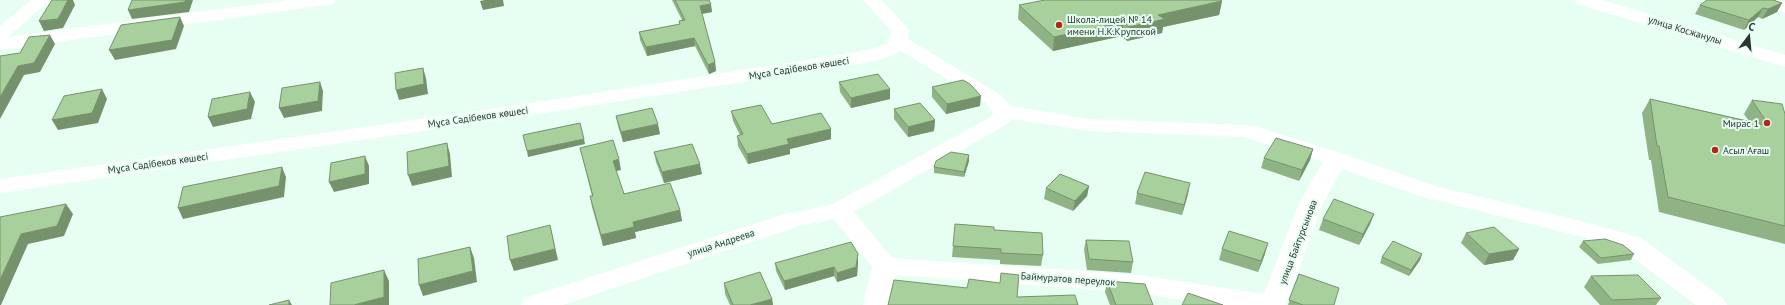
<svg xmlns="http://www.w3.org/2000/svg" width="1785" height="305" font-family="'PT Sans',sans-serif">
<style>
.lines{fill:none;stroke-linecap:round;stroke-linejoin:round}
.minor{fill:#fff;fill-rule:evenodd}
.wall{fill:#90b386}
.shaded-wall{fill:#76926d}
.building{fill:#a8d09c;stroke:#76926d}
.poi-dot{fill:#b42615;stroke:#e7fef3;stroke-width:1.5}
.labels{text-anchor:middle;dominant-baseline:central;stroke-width:4;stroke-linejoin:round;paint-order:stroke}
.poi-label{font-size:10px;fill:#2a3530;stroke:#e7fef3;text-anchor:start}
.street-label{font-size:10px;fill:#2a3530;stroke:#e7fef3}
</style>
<rect width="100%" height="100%" fill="#e7fef3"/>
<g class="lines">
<g class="minor">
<path d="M31,0H50L8,37L288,0H336L333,4L327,5L0,50V26Z"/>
<path d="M863,0H882L909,30L908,39L999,94L1011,106L1089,119L1246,125L1254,126L1344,154L1435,186L1589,223L1641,238L1723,298L1727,305H1696L1623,250L1583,237L1420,196L1342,169L1323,203L1286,305H1214L1139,293L896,275L889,305H863L872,267L834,219L796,227L563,305H521L525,298L782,215L833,204L992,116L993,112L985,102L901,51L895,55L871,62L525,116L0,193V179L525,104L870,50L888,43L891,31ZM1012,119L1089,131L1244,137L1323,162L1299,203L1264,294L1139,275L892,258L854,212L1009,123Z"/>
<path d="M1575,0H1602L1785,55V67L1578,4Z"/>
<path d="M1754,0H1779L1785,2V13L1757,4Z"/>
</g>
</g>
<g class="wall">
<path d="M672,0H709L712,12L702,14L715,62L716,71L709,74L695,46L647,56L640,40L639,32L680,24L682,20Z"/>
<path d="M1222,1L1219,15L1163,27L1162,33L1127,41L1122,36L1053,51L1018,19L1019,5Z"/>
<path d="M1782,3L1777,12L1762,19L1758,17L1744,30L1695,14L1700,5Z"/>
<path d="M839,82L890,89V99L851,108L840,92Z"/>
<path d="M932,87L980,106L946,114L932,97Z"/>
<path d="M1650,99L1749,121L1744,114L1752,100L1785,114V244L1659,212L1651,160H1649L1642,113Z"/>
<path d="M894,109L935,120L934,131L908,137L894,119Z"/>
<path d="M731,111L772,124L831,129V139L790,149V154L748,164L738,146L737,136L740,135L733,121Z"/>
<path d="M616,116L660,134L623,142L618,126Z"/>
<path d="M580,148L621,170L616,171L624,194L680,210L682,221L635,232L636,238L603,246L592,207L590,196H592Z"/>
<path d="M1313,149L1310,160L1299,181L1261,168L1264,158Z"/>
<path d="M654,152L702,174L664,183L656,162Z"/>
<path d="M969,155V161L964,177L934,173V167Z"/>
<path d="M1089,186L1087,196L1073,211L1044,199L1046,188Z"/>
<path d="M1137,193L1188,194L1182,215L1135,204Z"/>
<path d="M1374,214L1370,224L1359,245L1319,230L1323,219Z"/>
<path d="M994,230L1043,255L1041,266L1000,264V260L952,257L953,246Z"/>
<path d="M1466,233L1519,249L1513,260L1484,265L1461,243Z"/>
<path d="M1086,240L1133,262L1131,273L1087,270L1084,250Z"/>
<path d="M1583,241L1634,254L1631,260L1598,264L1579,247Z"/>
<path d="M1222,249L1265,254L1258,272L1219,260Z"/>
<path d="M1422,254L1420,260L1409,276L1380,263L1382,257Z"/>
<path d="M775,263H858L857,276L837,282L834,276L785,290L776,271Z"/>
<path d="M1299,274L1334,305H1288Z"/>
<path d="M1591,276L1661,298L1656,305H1600L1584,287Z"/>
<path d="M1107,281L1153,305H1110L1105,292Z"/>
<path d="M724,283L772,299L773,305H730L725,294Z"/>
</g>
<g class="shaded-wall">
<path d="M68,0H73L75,5L63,28L44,31L39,21Z"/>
<path d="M186,0H193L189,12L132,19L128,10Z"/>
<path d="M485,0H503L504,6L483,10L480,1Z"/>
<path d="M1222,1L1219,15L1163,27L1162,33L1127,41L1129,27L1158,15Z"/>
<path d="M1782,3L1777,12L1762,19L1768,9Z"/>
<path d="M711,4L712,12L701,14L700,6Z"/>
<path d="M1763,8L1758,17L1744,30L1749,20Z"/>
<path d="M180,17L184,26L176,49L115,60L109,50Z"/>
<path d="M1124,22L1122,36L1053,51L1054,37Z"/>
<path d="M50,35L55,44L40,72L24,75L0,119V97L18,66Z"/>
<path d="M694,38L695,46L647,56L646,47Z"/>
<path d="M715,62L716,71L709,74L708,65Z"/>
<path d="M423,68L426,78L428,94L399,100L396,90Z"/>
<path d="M320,82L323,91L322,111L284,118L279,108Z"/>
<path d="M102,89L107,99L98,123L58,130L52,120Z"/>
<path d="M890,89V99L851,108V98Z"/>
<path d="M250,92L255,102L251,119L213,127L208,117Z"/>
<path d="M981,96L980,106L946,114L947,104Z"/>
<path d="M935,120L934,131L908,137V127Z"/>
<path d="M658,124L660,134L623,142L621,132Z"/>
<path d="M831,129V139L790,149V154L748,164L747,154L787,139Z"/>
<path d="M584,139L585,144L528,157L527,151Z"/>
<path d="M447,143L450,154L452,177L412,186L408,175Z"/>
<path d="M1313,149L1310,160L1299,181L1302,170Z"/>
<path d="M969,155V161L964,177V172Z"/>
<path d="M365,156L369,166V184L334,192L329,182Z"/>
<path d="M619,159L621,170L615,171L613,161Z"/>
<path d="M700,164L702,174L664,183L662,172Z"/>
<path d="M282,167L286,177L284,197L183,219L178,208Z"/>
<path d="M1190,183L1188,194L1182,215L1184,205Z"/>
<path d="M1089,186L1087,196L1073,211L1075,201Z"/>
<path d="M66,204L73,214L64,236L28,244L1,305H0V280L21,234Z"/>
<path d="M680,210L682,221L635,232L636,238L603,246L601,235L633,222Z"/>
<path d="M1374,214L1370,224L1359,245L1363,234Z"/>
<path d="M550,225L558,260L514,271L510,260Z"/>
<path d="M1268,243L1265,254L1258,272L1261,261Z"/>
<path d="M470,247L474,258L477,282L423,296L419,285Z"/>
<path d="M1519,249L1513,260L1484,265L1489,254Z"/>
<path d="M858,254V263L857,276L837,282V273Z"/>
<path d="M1422,254L1420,260L1409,276L1411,270Z"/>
<path d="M834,267V276L785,290L784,281Z"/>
<path d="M384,270L389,281V305H354Z"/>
<path d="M772,299L773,305H750Z"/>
<path d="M289,300L292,305H289Z"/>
</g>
<g class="building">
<path d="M52,0H68L58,19L39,21Z"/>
<path d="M132,0H186L185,2L128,10Z"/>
<path d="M675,0H709L711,4L700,6L715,62L708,65L694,38L646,47L639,32L680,24L679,21L685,20Z"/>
<path d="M1045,0H1220L1222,1L1158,15L1165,19L1129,27L1124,22L1054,37L1019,5Z"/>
<path d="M1707,0H1773L1782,3L1768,9L1763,8L1749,20L1700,5Z"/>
<path d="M180,17L172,40L109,50L121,25Z"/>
<path d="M50,35L34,63L18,66L0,97V56L20,53L29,37Z"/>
<path d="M423,68L424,84L396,90L395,73Z"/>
<path d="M878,74L890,89L851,98L839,82Z"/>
<path d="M963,80L970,84L981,96L947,104L932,87Z"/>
<path d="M320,82L318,101L279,108L282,88Z"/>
<path d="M102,89L92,113L52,120L64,96Z"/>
<path d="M250,92L247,109L208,117L212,99Z"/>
<path d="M1650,99L1769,126L1752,100L1782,104L1785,114V226L1668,197L1659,146H1657Z"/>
<path d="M920,103L935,120L908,127L894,109Z"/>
<path d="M761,105L772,124L821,113L831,129L787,139L789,144L747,154L737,136L743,134L731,111Z"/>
<path d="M652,108L658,124L621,132L616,116Z"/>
<path d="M580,123L584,139L527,151L523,135Z"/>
<path d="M1276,138L1313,149L1302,170L1264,158Z"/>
<path d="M613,140L619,159L613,161L624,194L670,183L680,210L633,222L634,227L601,235L590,196H593L580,148Z"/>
<path d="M447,143L449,166L408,175L407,152Z"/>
<path d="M692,144L700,164L662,172L654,152Z"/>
<path d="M951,152L969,155L964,172L934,167L936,161Z"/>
<path d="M365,156V174L329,182L331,163Z"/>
<path d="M282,167L279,186L178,208L183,187Z"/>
<path d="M1145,172L1190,183L1184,205L1137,193Z"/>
<path d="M1060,174L1089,186L1075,201L1046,188Z"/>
<path d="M1334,199L1374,214L1363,234L1323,219Z"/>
<path d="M66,204L57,226L21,234L0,280V217Z"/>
<path d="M955,224L994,227V230L1042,233L1043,255L1001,253V249L953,246Z"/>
<path d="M550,225L555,249L510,260L507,236Z"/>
<path d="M1494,227L1519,249L1489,254L1466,233Z"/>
<path d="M1229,231L1268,243L1261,261L1222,249Z"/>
<path d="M1605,239L1623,245L1634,254L1601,258L1583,241Z"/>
<path d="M1086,240L1129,241L1133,262L1089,259Z"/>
<path d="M1393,241L1422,254L1411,270L1382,257Z"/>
<path d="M851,242L858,254L856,267L837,273L834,267L784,281L775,263Z"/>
<path d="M470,247L473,271L419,285L418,259Z"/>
<path d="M384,270V297L354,305H330L331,283Z"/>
<path d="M760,272L772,299L750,305H733L724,283Z"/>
<path d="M1001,273L1019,275L1017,297L1075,295L1078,305H888L894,280L967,288L969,279L1000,283Z"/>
<path d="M1299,274L1339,288L1334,305H1303L1289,300Z"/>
<path d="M1638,275L1661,298L1612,300L1591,276Z"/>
<path d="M1107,281L1145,284L1153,305H1116Z"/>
<path d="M1188,293L1223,305H1182Z"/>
<path d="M289,300V305H269Z"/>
</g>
<g class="poi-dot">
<circle cx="1059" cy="25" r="4"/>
<circle cx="1767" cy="123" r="4"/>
<circle cx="1715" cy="150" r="4"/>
</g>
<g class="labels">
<g class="poi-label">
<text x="1067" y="19">Школа-лицей № 14<tspan x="1067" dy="12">имени Н.К.Крупской</tspan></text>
<text x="1759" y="123" text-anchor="end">Мирас 1</text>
<text x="1723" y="150">Асыл Ағаш</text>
</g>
<g class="street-label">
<text transform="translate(1685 30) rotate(17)">улица Косжанулы</text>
<text transform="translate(799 68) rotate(-9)">Мұса Сәдібеков көшесі</text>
<text transform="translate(478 117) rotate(-8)">Мұса Сәдібеков көшесі</text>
<text transform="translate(158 163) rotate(-8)">Мұса Сәдібеков көшесі</text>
<text transform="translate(1298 242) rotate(-69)">улица Байтурсынова</text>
<text transform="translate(721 243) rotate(-18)">улица Андреева</text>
<text transform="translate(1068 279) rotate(4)">Баймуратов переулок</text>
</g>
</g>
<g transform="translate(1749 36) rotate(16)" stroke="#e7fef3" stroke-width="3" paint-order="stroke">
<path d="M0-3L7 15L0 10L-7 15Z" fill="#2a3530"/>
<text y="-6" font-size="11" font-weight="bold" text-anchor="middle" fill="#2a3530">С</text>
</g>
</svg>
